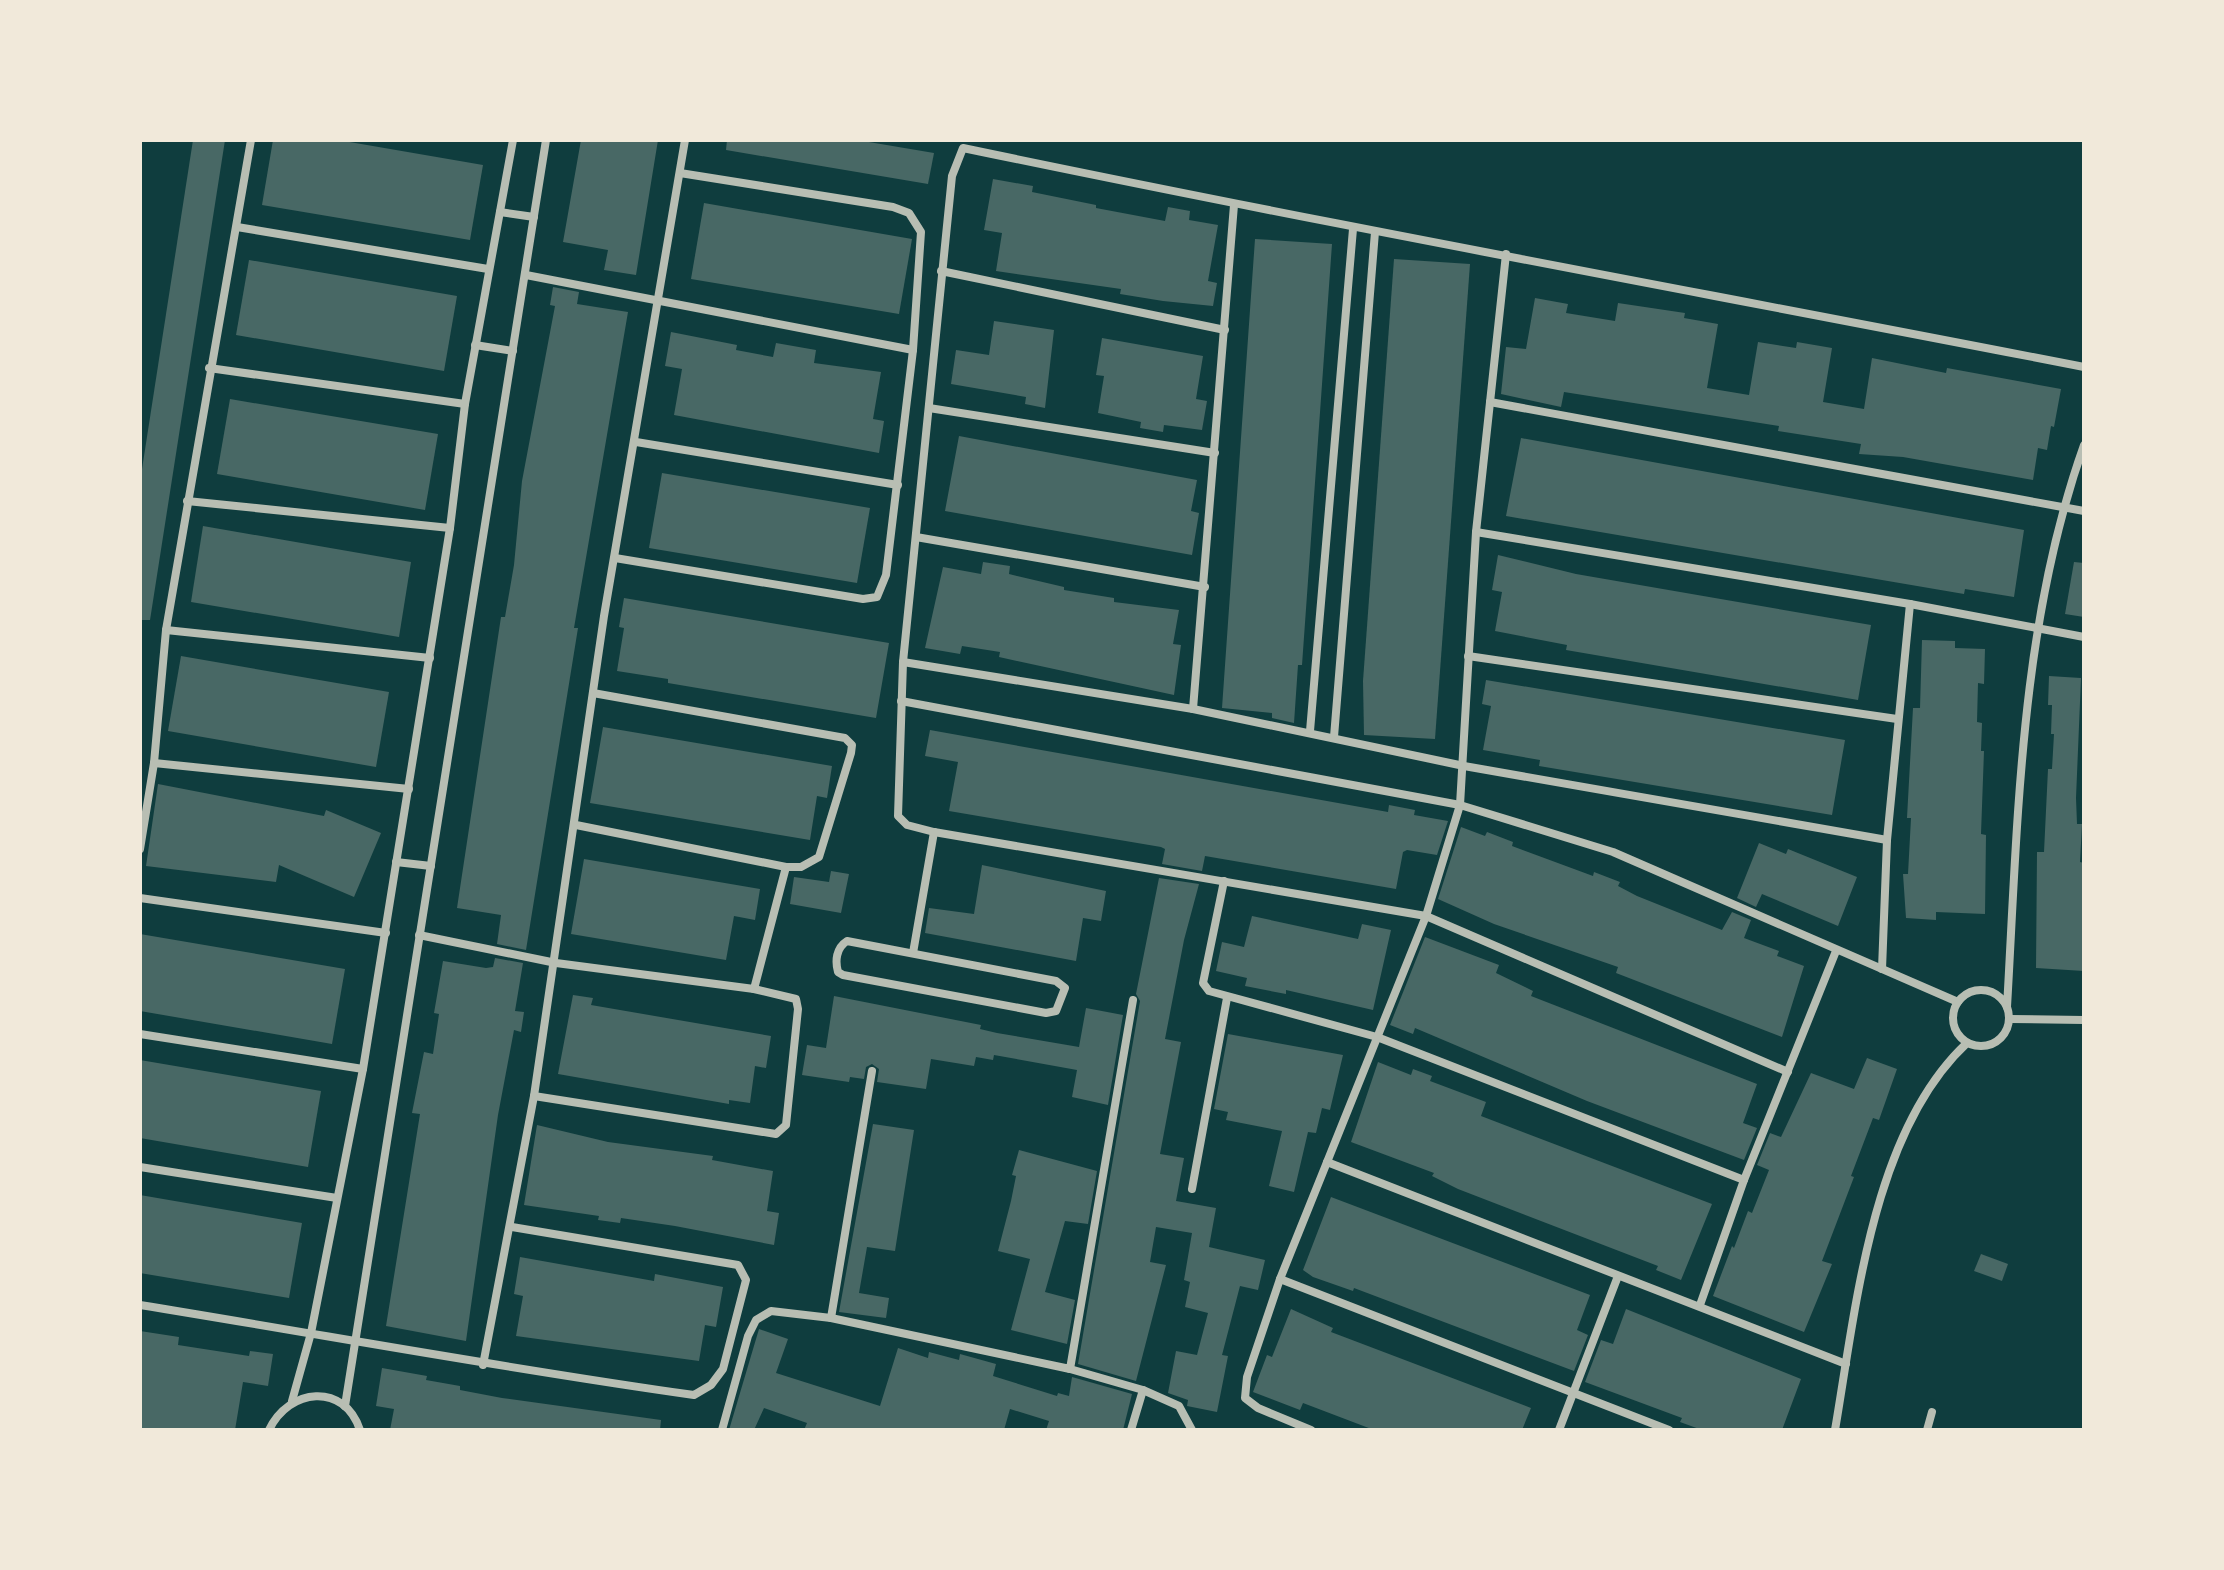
<svg xmlns="http://www.w3.org/2000/svg" width="2224" height="1570" font-family="'Fira Sans',sans-serif">
<style>
.building{fill:#486865}
.lines{fill:none;stroke-linecap:round;stroke-linejoin:round}
.minor{stroke:#b8beb3;stroke-width:8}
</style>
<rect width="100%" height="100%" fill="#0f3d3e"/>
<g class="building">
<path d="M193,140H225L150,620H140V482Z"/>
<path d="M273,140H338L483,165L470,240L262,205Z"/>
<path d="M581,140H658L636,275L604,270L608,250L563,242Z"/>
<path d="M727,140H857L934,153L928,184L726,150Z"/>
<path d="M993,179L1033,186L1032,192L1096,205V208L1165,221L1168,207L1190,211L1189,220L1218,225L1208,281L1217,283L1213,306L1163,301L1120,294L1121,289L996,271L1002,233L984,230Z"/>
<path d="M704,203L912,239L899,314L691,279Z"/>
<path d="M1255,239L1332,244L1302,665H1298L1294,723L1272,718V713L1222,708Z"/>
<path d="M1394,259L1470,264L1435,739L1364,735L1363,681Z"/>
<path d="M249,260L457,296L444,371L236,335Z"/>
<path d="M553,287L579,292L577,304L628,312L574,628H578L526,950L497,944L501,915L457,908L501,617H505L514,565L522,481L555,306L550,305Z"/>
<path d="M1535,298L1568,304L1566,313L1615,321L1618,303L1685,313L1684,318L1718,324L1707,388L1749,395L1758,342L1796,348L1797,342L1832,348L1823,402L1864,409L1872,358L1946,373L1947,368L2061,389L2054,427L2051,426L2047,450L2038,448L2033,480L1903,457L1859,454L1861,444L1778,431L1779,426L1564,392L1561,407L1501,394L1506,347L1526,349Z"/>
<path d="M994,321L1054,330L1045,408L1025,404L1026,397L951,384L956,350L989,355Z"/>
<path d="M671,332L737,345L736,350L773,357L776,343L816,350L814,363L881,372L873,419L884,421L879,453L674,415L682,369L665,366Z"/>
<path d="M1102,338L1203,356L1196,399L1207,401L1202,430L1164,425L1163,432L1140,428L1141,422L1098,413L1104,376L1096,375Z"/>
<path d="M230,399L438,434L425,510L217,474Z"/>
<path d="M959,436L1197,480L1191,511L1199,513L1192,555L945,511Z"/>
<path d="M1521,438L2024,530L2014,597L1965,589L1964,594L1506,516Z"/>
<path d="M662,473L870,508L857,583L649,548Z"/>
<path d="M203,526L411,562L399,637L191,602Z"/>
<path d="M1498,555L1576,574L1871,625L1858,700L1566,650L1567,645L1495,631L1502,592L1492,590Z"/>
<path d="M983,562L1010,566L1009,574L1064,587V590L1114,598V602L1179,610L1173,644L1181,645L1174,695L999,657L1000,652L962,646L960,654L925,648L943,567L981,574Z"/>
<path d="M2074,562L2084,563V617L2065,614Z"/>
<path d="M624,598L889,643L876,718L668,683V679L617,671L624,628L619,627Z"/>
<path d="M1922,640L1955,641V648L1985,649L1984,684L1978,683L1977,722L1982,723L1981,751H1984L1981,834L1986,835L1985,914L1936,912V920L1906,918L1903,874H1908L1911,818H1907L1913,708H1920Z"/>
<path d="M181,656L389,692L376,767L168,731Z"/>
<path d="M2049,676L2081,678L2076,798L2077,824H2082L2080,862L2084,863V971L2036,968L2037,852H2044L2048,769H2052L2054,734H2051L2052,705H2048Z"/>
<path d="M1486,680L1845,740L1832,815L1539,766L1540,760L1483,750L1491,706L1482,704Z"/>
<path d="M603,727L832,766L827,798L817,796L810,840L590,803Z"/>
<path d="M930,730L1388,812L1389,805L1415,810L1414,815L1448,821L1437,855L1407,850L1403,852L1396,889L1205,856L1202,871L1162,864L1165,849L1161,847L949,811L958,762L925,756Z"/>
<path d="M158,784L324,816L326,810L381,833L354,897L279,865L276,882L146,866Z"/>
<path d="M1461,827L1485,836L1487,832L1513,842L1512,846L1593,876L1594,872L1620,882L1618,886L1637,896L1722,930L1732,912L1751,920L1744,938L1779,951L1777,956L1804,966L1782,1037L1616,973L1618,967L1494,924L1438,899Z"/>
<path d="M1759,843L1786,854L1788,849L1857,877L1838,926L1762,894L1756,907L1737,898Z"/>
<path d="M584,859L760,889L755,920L734,916L726,960L571,934Z"/>
<path d="M982,865L1106,891L1101,921L1083,918L1076,961L925,933L929,908L974,914Z"/>
<path d="M831,871L849,874L841,913L790,904L794,877L829,882Z"/>
<path d="M1159,878L1199,884L1184,940L1165,1039L1181,1042L1160,1154L1184,1158L1176,1201L1216,1208L1209,1247L1265,1260L1258,1290L1240,1286L1222,1355L1228,1356L1217,1412L1187,1406L1188,1400L1168,1393L1176,1351L1197,1355L1208,1313L1185,1307L1190,1282L1184,1280L1192,1233L1156,1227L1150,1262L1166,1265L1136,1381L1078,1364L1140,1001L1136,994Z"/>
<path d="M1252,916L1358,939L1362,924L1391,930L1373,1010L1286,990V994L1245,986L1247,978L1216,971L1222,942L1244,947Z"/>
<path d="M140,934L345,969L332,1044L140,1011Z"/>
<path d="M1425,937L1499,965L1496,973L1533,991L1531,996L1757,1084L1743,1123L1757,1128L1744,1160L1587,1101L1415,1028L1413,1034L1390,1025Z"/>
<path d="M495,958L523,963L515,1011L524,1012L521,1032L514,1030L498,1115L466,1341L386,1326L420,1114L412,1113L424,1052L433,1054L439,1014L434,1013L443,961L486,968L493,967Z"/>
<path d="M573,995L593,998L591,1005L771,1036L766,1068L755,1066L750,1103L729,1100V1104L558,1074Z"/>
<path d="M834,996L981,1025L980,1029L997,1033L1079,1047L1086,1008L1123,1015L1108,1105L1072,1097L1077,1070L994,1055L993,1060L976,1057L974,1066L931,1059L926,1089L877,1082L879,1069L872,1064L866,1067L864,1079L850,1077L849,1082L802,1075L807,1045L826,1048Z"/>
<path d="M1228,1034L1343,1055L1330,1110L1322,1108L1316,1133L1308,1132L1294,1192L1269,1186L1282,1131L1226,1120L1228,1112L1214,1109Z"/>
<path d="M1867,1058L1897,1069L1879,1120L1873,1118L1851,1176L1854,1177L1822,1261L1832,1264L1804,1332L1713,1296L1732,1246L1734,1248L1748,1211L1752,1213L1769,1170L1757,1165L1770,1133L1781,1137L1811,1073L1854,1089Z"/>
<path d="M140,1060L321,1091L308,1167L140,1138Z"/>
<path d="M1378,1062L1411,1075L1413,1069L1432,1076L1430,1081L1486,1102L1481,1116L1712,1204L1681,1280L1656,1270L1658,1266L1458,1189L1432,1176L1434,1173L1351,1142Z"/>
<path d="M873,1124L914,1130L895,1251L867,1247L859,1293L889,1298L886,1318L839,1312Z"/>
<path d="M537,1125L608,1142L713,1156L712,1160L773,1171L767,1211L779,1213L774,1245L675,1226L621,1218L620,1223L598,1220L599,1216L524,1205Z"/>
<path d="M1019,1150L1097,1171L1088,1224L1065,1221L1045,1292L1075,1300L1067,1344L1011,1330L1030,1259L998,1251L1011,1201L1016,1176L1012,1175Z"/>
<path d="M140,1195L302,1223L289,1298L140,1273Z"/>
<path d="M1331,1197L1590,1295L1577,1330L1588,1335L1574,1371L1354,1288L1353,1291L1313,1277L1303,1270Z"/>
<path d="M1981,1254L2008,1264L2002,1281L1974,1271Z"/>
<path d="M520,1257L654,1281L655,1274L723,1287L716,1327L705,1325L699,1361L516,1336L523,1296L514,1294Z"/>
<path d="M1291,1309L1333,1328L1331,1332L1531,1408L1522,1430H1374L1303,1403L1300,1410L1253,1392L1267,1355L1272,1357Z"/>
<path d="M1626,1309L1801,1379L1782,1430H1702L1680,1422L1682,1418L1585,1382L1601,1340L1613,1344Z"/>
<path d="M759,1329L788,1339L776,1373L880,1406L898,1348L928,1358L929,1352L959,1360L960,1354L996,1364L993,1376L1057,1396L1058,1393L1069,1396L1072,1377L1132,1394L1123,1430H1046L1049,1421L1010,1409L1004,1430H804L807,1423L764,1408L754,1430H729Z"/>
<path d="M140,1331L179,1337L178,1345L249,1356L250,1351L273,1354L268,1386L243,1382L235,1430H140Z"/>
<path d="M382,1368L427,1376L426,1380L460,1386V1390L502,1398L661,1420L660,1430H390L394,1409L376,1406Z"/>
</g>
<g class="lines">
<g class="minor">
<path d="M500,212L534,217"/>
<path d="M237,227L488,269"/>
<path d="M941,271L1225,330"/>
<path d="M526,275L913,350"/>
<path d="M475,345L513,351"/>
<path d="M209,368L465,404"/>
<path d="M1490,402L2084,511"/>
<path d="M929,408L1215,453"/>
<path d="M636,442L898,485"/>
<path d="M187,501L450,528"/>
<path d="M1476,532L1910,604L2084,637"/>
<path d="M916,537L1205,587"/>
<path d="M615,558L863,599L877,597L886,575L913,350L921,232L909,213L893,207L680,173"/>
<path d="M166,630L430,658"/>
<path d="M1468,656L1897,719"/>
<path d="M903,662L1193,709L1464,766L1887,840"/>
<path d="M901,701L1460,805L1613,852L1958,1002"/>
<path d="M1193,709L1234,205"/>
<path d="M1310,731L1353,229"/>
<path d="M1334,737L1375,232"/>
<path d="M154,763L409,789"/>
<path d="M576,825L786,867H801L819,857L851,753L852,745L845,738L593,693"/>
<path d="M140,849L154,763L166,630L251,140"/>
<path d="M396,862L431,866"/>
<path d="M1224,881L1203,983L1209,991L1377,1037L1744,1180"/>
<path d="M140,898L386,933"/>
<path d="M419,935L556,963L754,989L796,999L798,1009L786,1125L776,1134L534,1096"/>
<path d="M847,941L1056,981L1065,988L1056,1011L1046,1013L843,975L838,972C835,961 836,948 847,941Z"/>
<path d="M913,953L934,832"/>
<path d="M1882,969L1887,840L1910,604"/>
<path d="M754,989L786,867"/>
<circle cx="1981" cy="1018" r="28"/>
<path d="M2007,1007C2018,818 2020,625 2084,445"/>
<path d="M2010,1019L2084,1020"/>
<path d="M140,1034L363,1069"/>
<path d="M1788,1072L1426,916L934,832L907,825L898,816L903,662L952,176L963,148C1336,226 1710,294 2084,367"/>
<path d="M1327,1162L1846,1364"/>
<path d="M140,1167L337,1198"/>
<path d="M1192,1189L1227,998"/>
<path d="M1280,1279L1669,1430"/>
<path d="M140,1305C325,1335 508,1369 694,1395L711,1385L723,1369L746,1280L738,1265L512,1227"/>
<path d="M1700,1305L1744,1180L1836,951"/>
<path d="M831,1318L872,1071"/>
<path d="M483,1365L534,1096L604,616L685,140"/>
<path d="M1070,1369L1143,1390L1179,1406L1192,1430"/>
<path d="M292,1401L311,1333L363,1069L450,528L465,404L513,140"/>
<path d="M345,1406L546,140"/>
<path d="M269,1430C289,1388 344,1382 360,1430"/>
<path d="M722,1430L748,1336L756,1320L771,1311L831,1318L1070,1369L1133,1000"/>
<path d="M1131,1430L1143,1390"/>
<path d="M1311,1430L1258,1408L1245,1398L1247,1377L1280,1279L1426,916L1460,805L1476,532L1506,254"/>
<path d="M1559,1430L1618,1276"/>
<path d="M1835,1430C1856,1308 1872,1131 1967,1043"/>
<path d="M1927,1430L1932,1412"/>
</g>
</g>
<rect width="2224" height="1570" fill="none" stroke="#f1e9da" stroke-width="284"/>
</svg>
